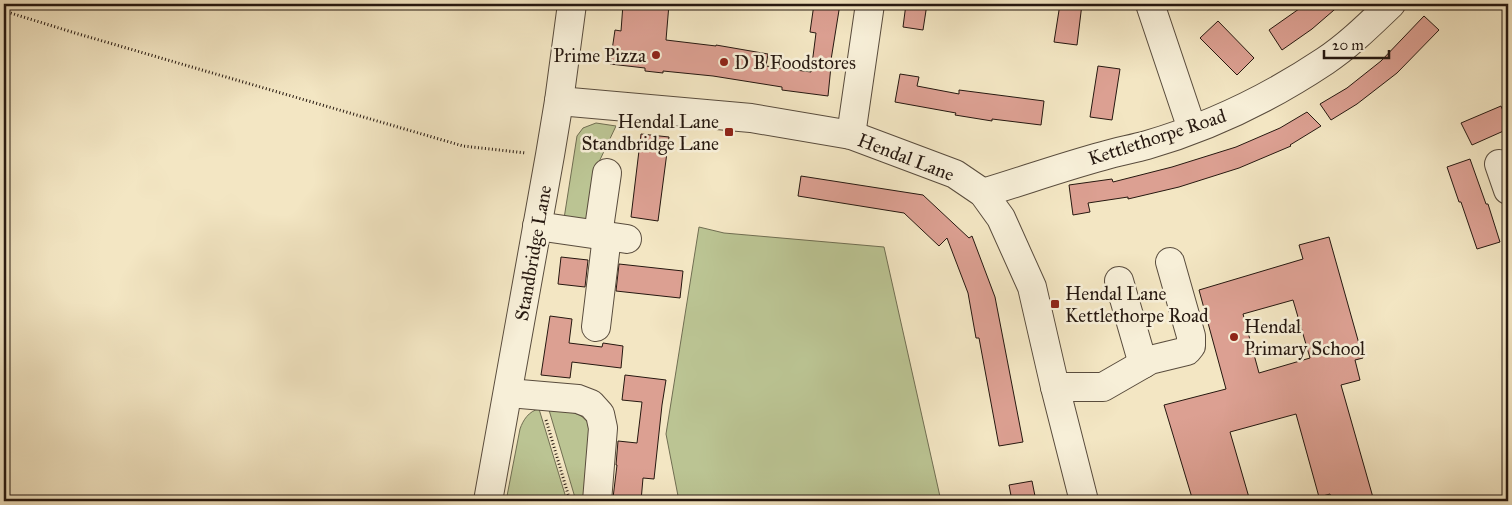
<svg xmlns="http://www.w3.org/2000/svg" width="1512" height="505" font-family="'IM FELL Great Primer',serif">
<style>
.green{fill:#bbc493;stroke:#706e52}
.building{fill:#dca092;stroke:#261810;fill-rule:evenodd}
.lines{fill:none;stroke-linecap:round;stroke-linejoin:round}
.minor-casing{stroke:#594c3d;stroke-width:30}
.path{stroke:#261810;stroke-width:3;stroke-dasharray:1 2.5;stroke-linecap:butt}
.minor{stroke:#f7efd8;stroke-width:28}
.poi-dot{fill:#8f2418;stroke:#f7efd8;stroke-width:2}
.labels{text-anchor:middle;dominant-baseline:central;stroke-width:5;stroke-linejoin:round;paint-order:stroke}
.poi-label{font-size:19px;fill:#261810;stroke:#f7efd8;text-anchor:start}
.street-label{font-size:19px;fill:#261810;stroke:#f7efd8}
</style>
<rect width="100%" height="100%" fill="#f3e6c3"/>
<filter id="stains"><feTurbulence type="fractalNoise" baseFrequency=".004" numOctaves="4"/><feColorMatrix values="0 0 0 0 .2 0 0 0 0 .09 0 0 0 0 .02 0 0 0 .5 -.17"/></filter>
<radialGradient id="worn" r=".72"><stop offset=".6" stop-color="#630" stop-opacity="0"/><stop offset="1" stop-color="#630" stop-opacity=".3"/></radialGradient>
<g class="green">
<path d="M596,123L616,126L598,164L590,230L563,225L577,136L583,128Z"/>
<path d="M699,227L724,233L884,247L941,501H679L666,434Z"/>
<path d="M539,409L567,501H549L507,496L520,429C523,420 529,411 539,409Z"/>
<path d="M549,410C568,412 580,409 592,428L587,501H576Z"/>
</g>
<g class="building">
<path d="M623,4H669L666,40L716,46V45L768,54L766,66L811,72L816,33L810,32L814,4H840L830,66H831L828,96L782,90V87L713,76L663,71V73L645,71V68L610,64L615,30L621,31Z"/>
<path d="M906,4H927L923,30L903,27Z"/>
<path d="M1060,4H1082L1077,45L1054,42Z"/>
<path d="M1306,4H1341L1312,29L1282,50L1269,30Z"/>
<path d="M1424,16L1439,30L1397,73L1357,104L1331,120L1320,104L1347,88L1381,61Z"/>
<path d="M1218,21L1254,58L1237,75L1200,38Z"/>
<path d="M1098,66L1120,69L1112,120L1090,117Z"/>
<path d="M900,74L919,77L917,86L959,94V90L1044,101L1041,125L992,119V121L955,115L956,113L895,102Z"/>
<path d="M1501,106L1508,123V129L1472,145L1461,123Z"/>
<path d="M1307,112L1321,126L1290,145L1291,146L1239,168L1179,187L1128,199V197L1088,203L1090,212L1073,215L1069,185L1112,179L1113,182L1172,167L1236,147L1280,128Z"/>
<path d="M641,134L669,137L658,221L631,217Z"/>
<path d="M1470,159L1486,204H1488L1500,242L1477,249L1461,202H1459L1447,167Z"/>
<path d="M801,176L923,195L969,238L972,236L995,297L1023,442L999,446L979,338H976L968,293L947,238L939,246L904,213L798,196Z"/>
<path d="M1329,237L1363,358L1355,360L1360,380L1341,385L1374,501H1332L1330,494L1319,497L1296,414L1230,432L1250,501H1193L1164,405L1226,389L1199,290L1303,259L1299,245ZM1293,300L1310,358L1259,373L1243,314Z"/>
<path d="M561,257L588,260L585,287L558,284Z"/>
<path d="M619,264L683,271L680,298L616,291Z"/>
<path d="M550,316L572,319L569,343L602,347L603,343L623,346L621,368L572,362L570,378L541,375Z"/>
<path d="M625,375L666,380L662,405L654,479L643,478L641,501L613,498L617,465H616L618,441L637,443L642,402L622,400Z"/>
<path d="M1032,481L1036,501H1012L1009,485Z"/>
</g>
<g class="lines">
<g class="minor-casing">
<g id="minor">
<path d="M1150,4L1192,129"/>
<path d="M559,101L751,118L851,135L955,174L983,193L1001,218L1032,287L1055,387L1084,501"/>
<path d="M851,135L870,4"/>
<path d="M1499,164L1508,190"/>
<path d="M983,193C1023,181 1062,167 1103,156C1117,152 1132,149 1147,145C1209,127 1271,97 1325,61C1349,45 1370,24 1391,4"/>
<path d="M537,226L627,239"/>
<path d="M598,235L607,173"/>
<path d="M1119,281L1143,364"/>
<path d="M596,327L607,236"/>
<path d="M1055,387H1103L1150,360L1187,351L1191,346V336L1170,262"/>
<path d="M508,393L578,399L591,404L600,414L603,428L597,501"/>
<path d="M488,501L550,155L559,101L572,4"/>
</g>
</g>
<g class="path">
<path d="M4,11L75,33L463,146L526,153"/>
<path d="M546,420L570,501"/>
<path d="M511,500L521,501"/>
</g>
<use href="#minor" class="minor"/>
</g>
<g class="poi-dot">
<circle cx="656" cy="55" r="5"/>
<circle cx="724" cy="62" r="5"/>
<rect x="724" y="127" width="10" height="10" rx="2.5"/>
<rect x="1050" y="299" width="10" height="10" rx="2.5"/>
<circle cx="1234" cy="337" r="5"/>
</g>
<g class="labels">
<g class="poi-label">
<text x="646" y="55" text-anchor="end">Prime Pizza</text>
<text x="734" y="62">D B Foodstores</text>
<text x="719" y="121" text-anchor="end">Hendal Lane<tspan x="719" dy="22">Standbridge Lane</tspan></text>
<text x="1065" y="293">Hendal Lane<tspan x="1065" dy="22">Kettlethorpe Road</tspan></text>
<text x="1244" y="326">Hendal<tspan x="1244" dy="22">Primary School</tspan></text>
</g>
<g class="street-label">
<text transform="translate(1157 137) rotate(-18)">Kettlethorpe Road</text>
<text transform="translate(906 157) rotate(21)">Hendal Lane</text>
<text transform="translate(533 253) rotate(-80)">Standbridge Lane</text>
</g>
</g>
<rect width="1512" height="505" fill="none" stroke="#f3e6c3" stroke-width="20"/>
<rect x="5" y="5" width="1502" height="495" fill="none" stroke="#261810" stroke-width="2.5"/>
<rect x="10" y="10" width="1492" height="485" fill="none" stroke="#261810"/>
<path d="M1324 50v8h65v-8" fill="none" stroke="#261810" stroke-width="2.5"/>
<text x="1332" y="50" font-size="15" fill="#261810" stroke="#f7efd8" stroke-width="4" paint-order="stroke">20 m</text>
<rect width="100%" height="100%" filter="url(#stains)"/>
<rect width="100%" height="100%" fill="url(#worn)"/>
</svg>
